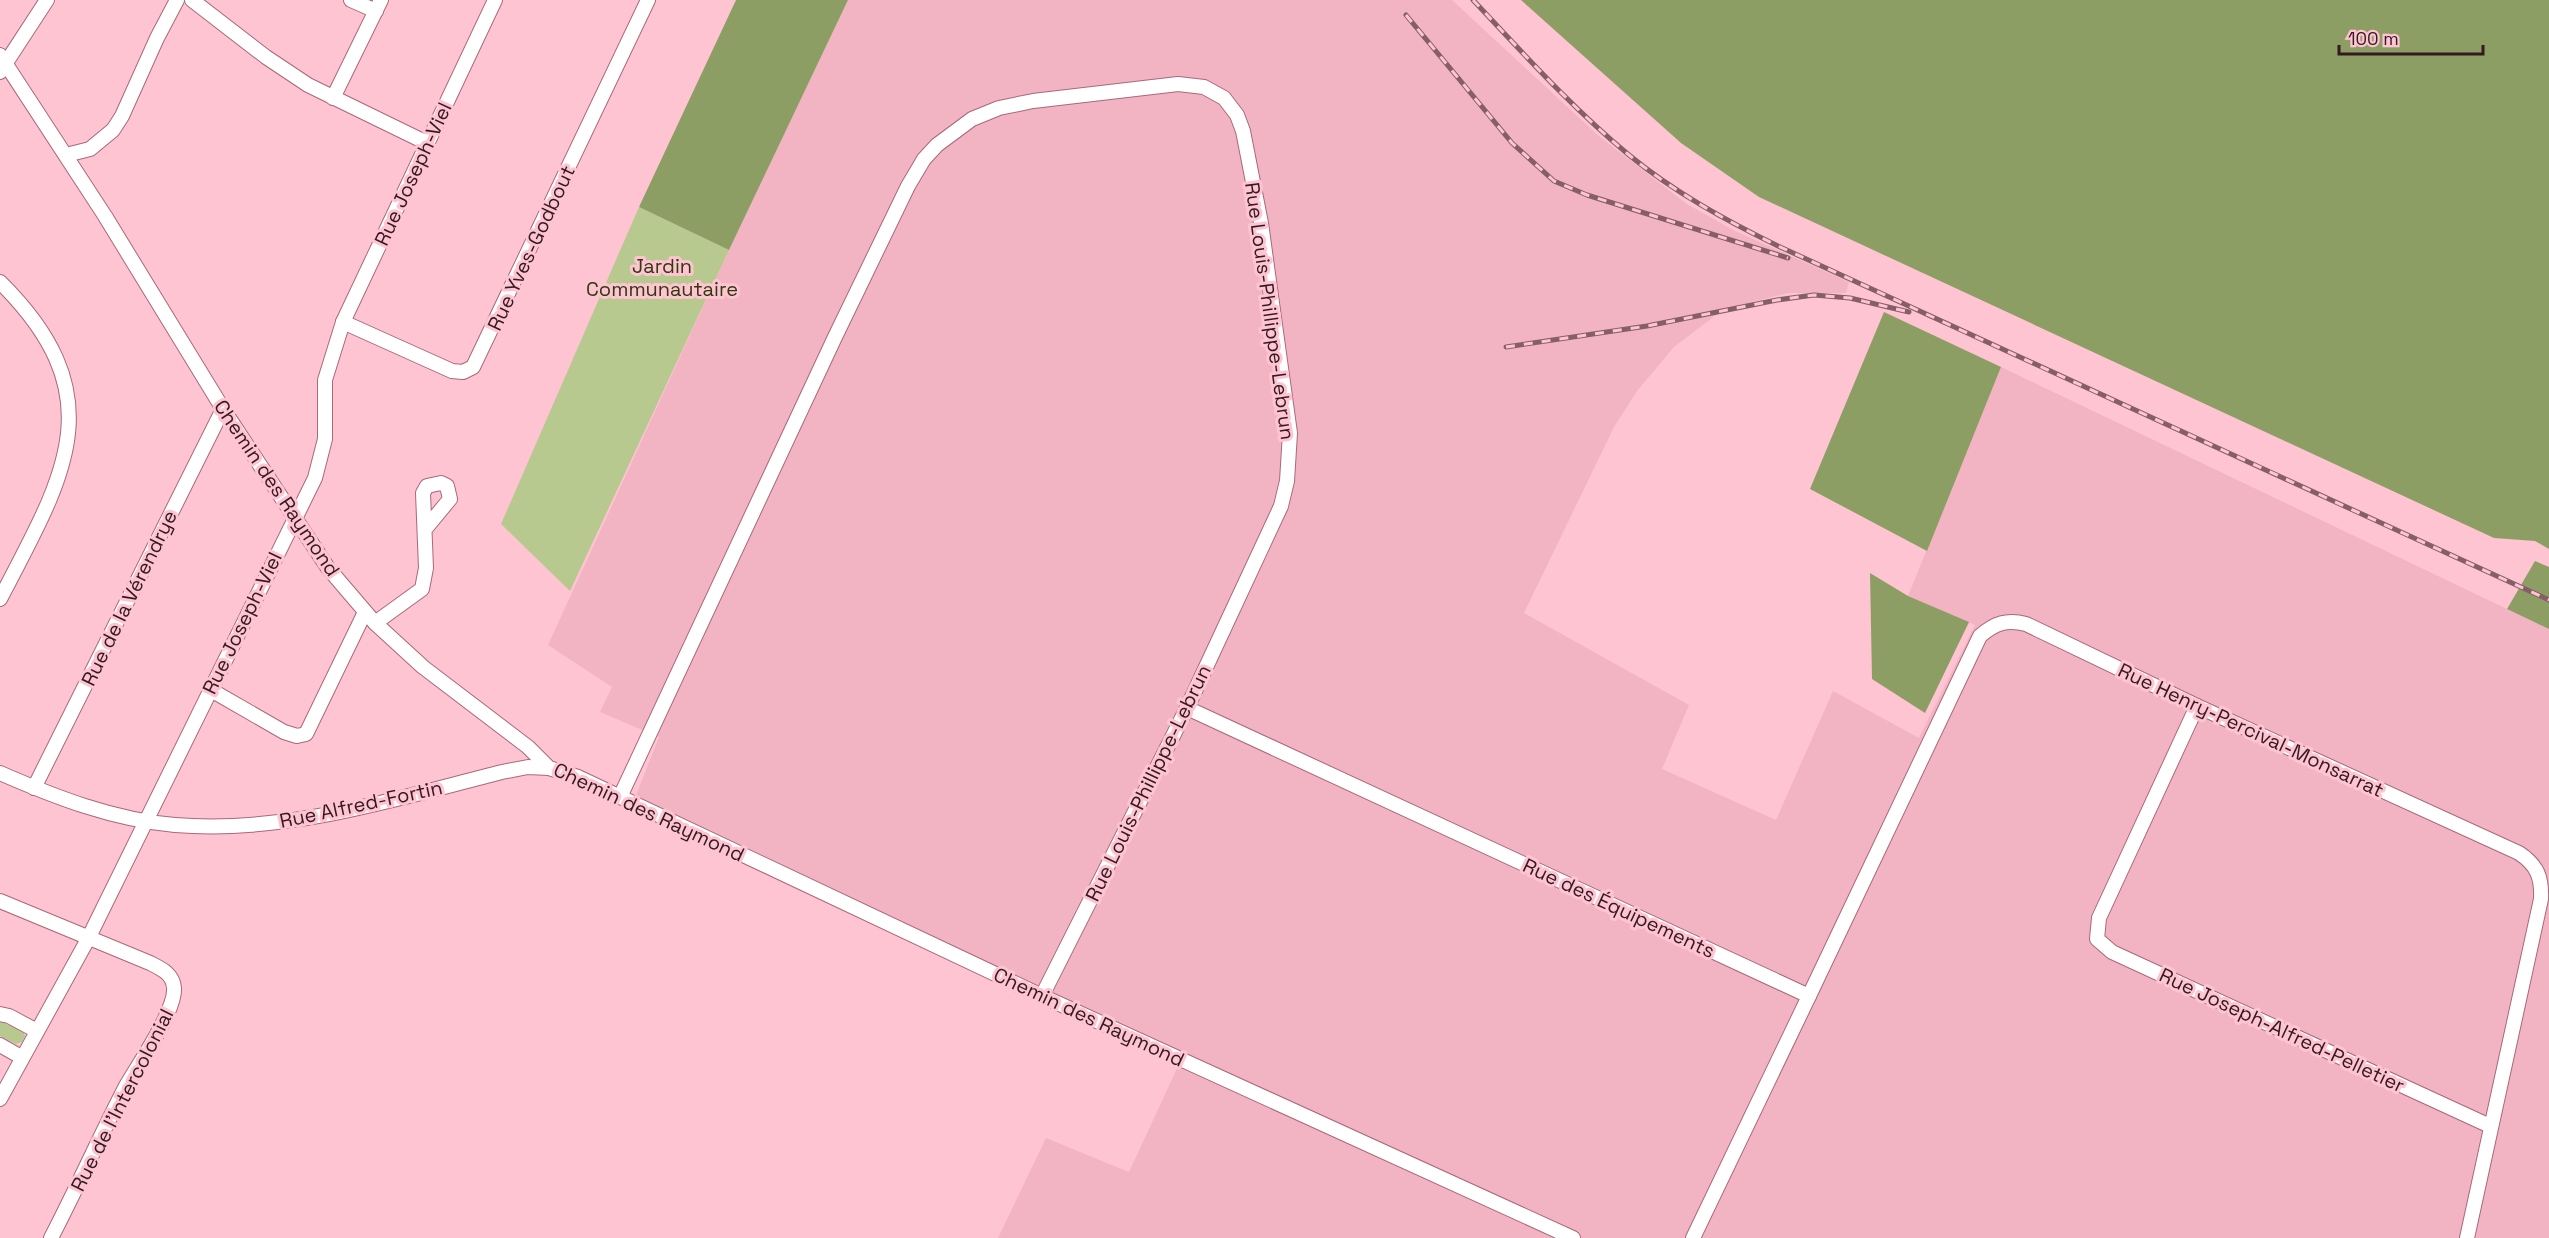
<svg xmlns="http://www.w3.org/2000/svg" width="2549" height="1238" font-family="'Space Grotesk',sans-serif">
<style>
.built{fill:#f2b4c3}
.green{fill:#b7c98e}
.forest{fill:#8d9e65}
.lines{fill:none;stroke-linecap:round;stroke-linejoin:round}
.minor-casing{stroke:#aa687a;stroke-width:16}
.minor{stroke:#fff;stroke-width:14}
.rail-casing{stroke:#855e68;stroke-width:5}
.rail{stroke:#fec4d2;stroke-width:3;stroke-dasharray:9;stroke-linecap:butt}
.labels{text-anchor:middle;dominant-baseline:central;stroke-width:6;stroke-linejoin:round;paint-order:stroke}
.street-label{font-size:20px;fill:#331920;stroke:#fec4d2}
.park-label{font-size:20px;fill:#2f3a0e;stroke:#fec4d2}
</style>
<rect width="100%" height="100%" fill="#fec4d2"/>
<path class="built" d="M848,0H1452L1600,137L1687,204L1733,230L1849,282L1846,293H1788L1752,302L1716,315L1674,347L1637,391L1614,427L1524,613L1689,705L1662,769L1776,820L1833,691L1919,738L1975,625L1908,596L2001,367L2549,629V1238H998L1046,1138L1129,1172L1181,1060L633,803L659,737L600,712L612,687L548,645L729,250Z"/>
<g class="green">
<path d="M639,207L729,250L570,591L501,524Z"/>
<path d="M0,1021L23,1031L25,1036L22,1042L16,1044L0,1036Z"/>
</g>
<g class="forest">
<path d="M736,0H848L729,250L639,207Z"/>
<path d="M1521,0H2549V549L2535,541L2494,538L1759,197L1681,143Z"/>
<path d="M1884,312L2001,367L1927,551L1810,489Z"/>
<path d="M2535,561L2549,567V629L2507,609Z"/>
<path d="M1870,573L1908,596L1969,622L1925,713L1872,679Z"/>
</g>
<g class="lines">
<g class="minor-casing">
<g id="minor">
<path d="M192,0L266,57L308,85L427,143"/>
<path d="M351,0L376,11"/>
<path d="M0,55L105,216L223,409L328,568L375,623L423,667L528,747L549,768L578,777L1042,996L1573,1238"/>
<path d="M0,72L47,0"/>
<path d="M333,98L381,0"/>
<path d="M66,155L90,149L113,130L122,116L157,38L177,0"/>
<path d="M0,282C116,397 64,476 0,599"/>
<path d="M343,322L452,371L463,372L473,367L648,0"/>
<path d="M375,623L422,589L426,568L423,493L427,486L441,483L447,486L450,499L426,528"/>
<path d="M211,690L284,732L297,736L306,734L365,612"/>
<path d="M2197,706L2099,918L2097,939L2112,952L2490,1126"/>
<path d="M1187,708L1809,996L1693,1238"/>
<path d="M0,773C55,797 114,820 175,825C286,834 395,799 502,772L528,767L549,768"/>
<path d="M34,788L223,409"/>
<path d="M620,797L835,337L908,186L924,159L937,145L972,119L999,108L1033,101L1178,84L1204,87L1224,98L1237,115L1243,131L1261,223L1276,332L1290,433L1287,481L1281,506L1187,708L1042,996"/>
<path d="M0,901L150,963C162,969 173,974 174,988C176,1010 138,1065 126,1086C100,1136 77,1188 51,1238"/>
<path d="M1809,996L1980,636C1995,623 2007,619 2026,624L2197,706L2519,853C2537,865 2542,877 2541,899L2467,1238"/>
<path d="M0,1014L9,1016L37,1031"/>
<path d="M0,1045L21,1057"/>
<path d="M0,1099L88,939L315,478L325,439V380L343,322L495,0"/>
</g>
</g>
<use href="#minor" class="minor"/>
<g class="rail-casing">
<g id="rail">
<path d="M1473,0C1523,53 1572,108 1629,155C1674,192 1725,220 1778,246L2549,600"/>
<path d="M1406,15L1512,143L1554,181L1587,195L1788,258"/>
<path d="M1506,347L1647,326L1777,300L1814,295L1850,298L1909,312"/>
</g>
</g>
<use href="#rail" class="rail"/>
</g>
<g class="labels">
<g class="street-label">
<text transform="translate(413 174) rotate(-65)">Rue Joseph-Viel</text>
<text transform="translate(531 248) rotate(-65)">Rue Yves-Godbout</text>
<text transform="translate(1270 311) rotate(82)">Rue Louis-Phillippe-Lebrun</text>
<text transform="translate(277 488) rotate(56)">Chemin des Raymond</text>
<text transform="translate(129 598) rotate(-64)">Rue de la Vérendrye</text>
<text transform="translate(242 623) rotate(-64)">Rue Joseph-Viel</text>
<text transform="translate(2251 730) rotate(25)">Rue Henry-Percival-Monsarrat</text>
<text transform="translate(1148 783) rotate(-64)">Rue Louis-Phillippe-Lebrun</text>
<text transform="translate(361 804) rotate(-12)">Rue Alfred-Fortin</text>
<text transform="translate(649 812) rotate(25)">Chemin des Raymond</text>
<text transform="translate(1619 908) rotate(25)">Rue des Équipements</text>
<text transform="translate(1089 1017) rotate(25)">Chemin des Raymond</text>
<text transform="translate(2282 1030) rotate(25)">Rue Joseph-Alfred-Pelletier</text>
<text transform="translate(122 1100) rotate(-63)">Rue de l'Intercolonial</text>
</g>
<g class="park-label">
<text x="662" y="266">Jardin<tspan x="662" dy="23">Communautaire</tspan></text>
</g>
</g>
<path d="M2339 45v9h144v-9" fill="none" stroke="#331920" stroke-width="3"/>
<text x="2348" y="45" font-size="18" fill="#331920" stroke="#fec4d2" stroke-width="4.5" paint-order="stroke">100 m</text>
</svg>
